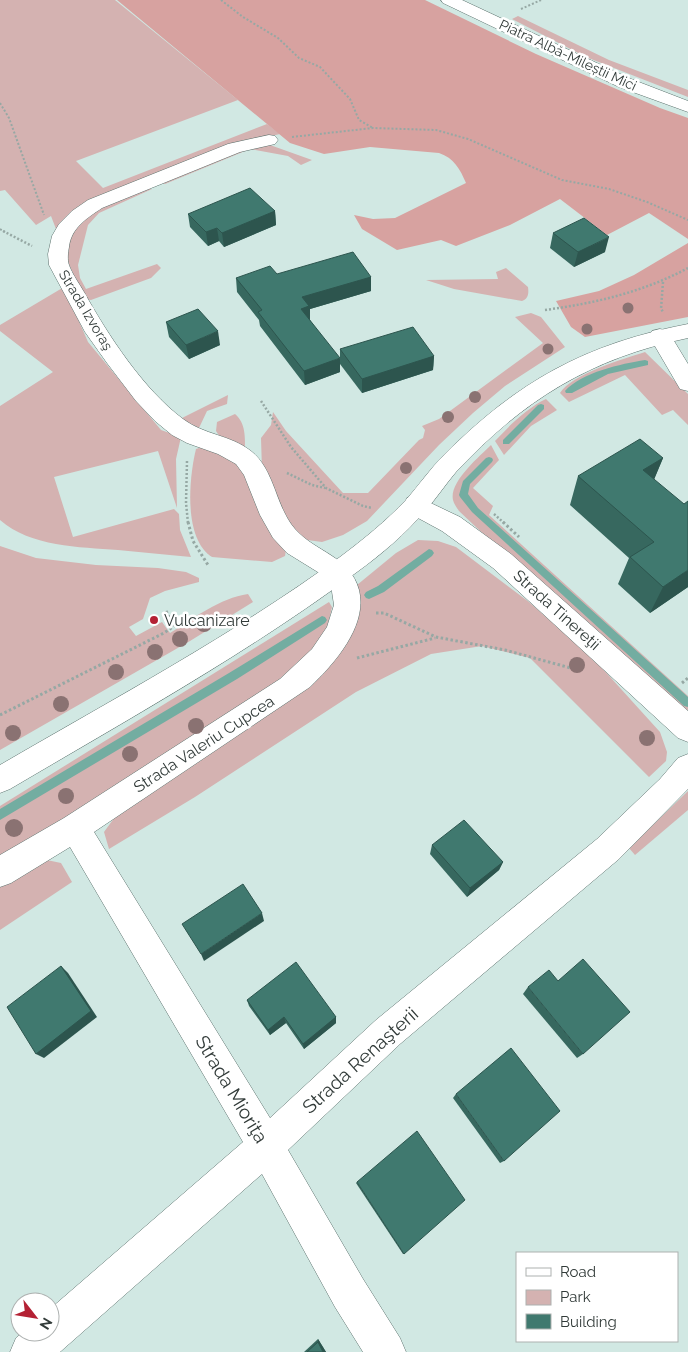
<svg xmlns="http://www.w3.org/2000/svg" width="688" height="1352" font-family="Raleway,sans-serif">
<style>
.green{fill:#d4b2b1}
.forest{fill:#d7a2a0}
.lines{fill:none;stroke-linecap:round;stroke-linejoin:round}
.stream{fill:#73ada1;fill-rule:evenodd}
.minor-casing{stroke:#5d726e;stroke-width:1}
.major-casing{stroke:#5d726e;stroke-width:1}
.path-far2{stroke:#96a8a4;stroke-width:2;stroke-dasharray:2 2;stroke-linecap:butt}
.path-far1{stroke:#96a8a4;stroke-width:2.5;stroke-dasharray:2 2;stroke-linecap:butt}
.path{stroke:#96a8a4;stroke-width:3;stroke-dasharray:2.5 2.5;stroke-linecap:butt}
.minor{fill:#fff;fill-rule:evenodd}
.major{fill:#fff;fill-rule:evenodd}
.tree{fill:#8a7272}
.wall{fill:#37685f}
.shaded-wall{fill:#2d554e}
.building{fill:#40796f;stroke:#2d554e}
.poi-dot{fill:#b42134;stroke:#fff;stroke-width:2}
.labels{text-anchor:middle;dominant-baseline:central;stroke-width:5;stroke-linejoin:round;paint-order:stroke}
.far-street-label{font-size:14px;fill:#323b39;stroke:#fff}
.street-label{font-size:16px;fill:#323b39;stroke:#fff}
.poi-label{font-size:16px;fill:#323b39;stroke:#fff;text-anchor:start}
.near-street-label{font-size:19px;fill:#323b39;stroke:#fff}
</style>
<rect width="100%" height="100%" fill="#d1e8e3"/>
<g class="green">
<path d="M0,0H115L238,100L76,161L103,188L267,124L280,134L229,146L56,229L51,216L36,225L5,190L0,191Z"/>
<path d="M518,16L609,60L688,90V97L586,57L512,19Z"/>
<path d="M270,145L312,160L301,165L288,156L250,149L165,184L157,181L235,150Z"/>
<path d="M144,189H152L99,213L88,225L78,265L80,278L86,289L157,264L161,268L151,278L91,300L84,299L68,262V234L90,211Z"/>
<path d="M506,268L528,287C529,294 528,299 522,301L454,289L426,280L498,279L496,272Z"/>
<path d="M64,287L88,342L161,430L181,437L176,459L177,508L158,451L54,477L73,537L174,509L179,514L180,530L191,557C166,555 142,552 118,550C79,547 31,547 0,520V406L53,372L0,331V325Z"/>
<path d="M531,313L541,317L565,347L505,386L473,413L439,445L367,521L343,535L322,542L300,539L288,526L262,470L261,438L271,425L273,412L286,431L343,493H368L419,440L423,438L425,430L422,426L439,419L543,343L515,317Z"/>
<path d="M645,352L688,394V425L673,410L662,415L625,375L569,402L560,393C572,374 623,359 645,352Z"/>
<path d="M228,395L227,404L207,411L199,428L180,419Z"/>
<path d="M546,399L557,410L531,426L504,455L495,441C510,425 527,408 546,399Z"/>
<path d="M235,414C246,423 245,438 245,451L220,437L216,431L217,422Z"/>
<path d="M491,445L499,460L473,488L493,506L489,515L688,696V721L548,595L459,511C457,508 454,504 453,500C449,482 479,457 491,445Z"/>
<path d="M205,446L235,458L286,550L285,556L272,562L212,557C183,539 189,477 196,449Z"/>
<path d="M418,540L438,541L456,547L529,602L592,657L660,732L667,752L666,761L649,777L530,658L482,646L431,654L356,692L195,797L109,849L104,832L123,806L258,718L359,605L357,585L396,553Z"/>
<path d="M0,546L36,558L96,565L158,568L186,572L199,578V582L165,591L150,598L143,619L129,627L136,636L162,622L170,633C194,618 220,598 248,594L253,602L190,641L0,750Z"/>
<path d="M329,602L332,607L326,634L293,677L0,860V806Z"/>
<path d="M688,791V810L635,855L629,848Z"/>
<path d="M42,859L61,863L72,882L0,930V885Z"/>
</g>
<g class="forest">
<path d="M117,0H425L536,54L660,108L688,118V239L649,213L607,235L560,199L510,225L456,246L441,240L397,250L362,229L354,215L373,219L395,218L466,183C460,169 454,158 439,153L370,147L324,154L290,143Z"/>
<path d="M688,243V317L585,337L571,327L556,301L599,291L634,275Z"/>
</g>
<g class="lines">
<g class="stream">
<path d="M645,360L648,361V365L608,374L572,393H566L565,391C582,372 621,364 645,360Z"/>
<path d="M541,404L544,405V409L509,444H503V440L538,405Z"/>
<path d="M489,457L492,458L493,460L492,462L470,484L468,494L478,508L688,697V707L684,706L472,512L460,497L459,495L463,481L486,458Z"/>
<path d="M429,549L432,550L434,553L432,556L384,592L369,599L366,598L364,595L366,592L378,586Z"/>
<path d="M322,616L325,617L327,620L325,623L237,679L0,820V809L229,673Z"/>
</g>
<g class="minor-casing">
<g id="minor">
<path d="M441,0H462L631,79L688,101V112L619,87L443,3Z"/>
<path d="M269,135L275,136L278,140L275,144L240,152L102,208C87,218 71,228 69,247C68,252 67,260 69,265C72,274 79,283 84,292C108,335 143,389 183,419C204,435 231,435 251,451C275,470 275,506 295,529C315,552 350,556 359,590C368,626 334,664 310,687L94,832L270,1118L376,1020L597,839L660,779L678,758L688,754V789L619,859L400,1044L288,1150L363,1279L400,1338L406,1352H363L335,1307L262,1174L60,1352H10L16,1338L23,1332H50V1309L243,1142L70,847L11,883L0,887V855L64,818L280,679L312,649L327,627L334,605L331,585L321,574L287,553L273,538L260,515L244,475L236,464L218,454L187,443L172,435L155,421L136,401L107,363L85,332L49,265L48,254L52,236L59,224L72,211L88,200L228,144Z"/>
<path d="M660,329L668,331L688,364V391L680,389L649,336L652,331Z"/>
<path d="M416,496L460,517L511,554L688,711V742L678,738L493,568L442,531L407,512L404,505L407,498Z"/>
</g>
</g>
<g class="major-casing">
<path id="major" d="M688,324V338C591,358 523,400 456,472C445,485 436,499 425,511C405,534 382,554 357,572C248,653 127,720 10,789L0,793V765C115,698 233,635 340,557C364,539 386,521 406,500C419,485 430,469 444,455C518,381 585,344 688,324Z"/>
</g>
<g class="path-far2">
<path d="M221,0L243,17L278,38L299,58L320,67L350,99L359,120L373,128"/>
<path d="M521,9L541,0"/>
<path d="M0,103L9,118L44,215"/>
<path d="M292,137L373,128L436,130L468,139L562,180L609,189L647,202L688,220"/>
<path d="M0,229L5,232"/>
</g>
<g class="path-far1">
<path d="M3,231L32,246"/>
<path d="M663,282L661,309L664,313"/>
<path d="M545,310C596,303 643,292 688,268"/>
<path d="M261,401L291,447L326,488L363,506L372,508"/>
<path d="M187,461L186,503L188,523"/>
<path d="M287,473L312,485L325,488"/>
<path d="M494,514L504,523"/>
</g>
<g class="path">
<path d="M188,522L193,541L208,565"/>
<path d="M503,522L519,537"/>
<path d="M376,613H384L436,637L505,650L578,670"/>
<path d="M357,658L435,638"/>
<path d="M682,683L688,678"/>
<path d="M0,715L164,633L174,626L166,611"/>
</g>
<use href="#minor" class="minor"/>
<use href="#major" class="major"/>
</g>
<g class="tree">
<circle cx="628" cy="308" r="5.5"/>
<circle cx="587" cy="329" r="5.5"/>
<circle cx="548" cy="349" r="5.5"/>
<circle cx="475" cy="397" r="6"/>
<circle cx="448" cy="417" r="6"/>
<circle cx="406" cy="468" r="6"/>
<circle cx="204" cy="624" r="8"/>
<circle cx="180" cy="639" r="8"/>
<circle cx="155" cy="652" r="8"/>
<circle cx="577" cy="665" r="8"/>
<circle cx="116" cy="672" r="8"/>
<circle cx="61" cy="704" r="8"/>
<circle cx="196" cy="726" r="8"/>
<circle cx="13" cy="733" r="8"/>
<circle cx="647" cy="738" r="8"/>
<circle cx="130" cy="754" r="8"/>
<circle cx="66" cy="796" r="8"/>
<circle cx="14" cy="828" r="9"/>
</g>
<g class="wall">
<path d="M275,211L276,225L224,247L219,241L208,246L190,227L188,214Z"/>
<path d="M553,233L605,252L574,267L550,248Z"/>
<path d="M371,277V291L310,309V320L340,372L305,385L260,326L259,320L237,292L236,278Z"/>
<path d="M166,322L220,345L189,359L169,337Z"/>
<path d="M340,349L434,356L433,370L362,393L340,364Z"/>
<path d="M663,458L654,479L688,587L650,613L618,584L629,558L570,505L578,476Z"/>
<path d="M432,845L503,862L499,870L467,897L430,854Z"/>
<path d="M528,987L583,1054L577,1058L523,994Z"/>
<path d="M247,1000L336,1017V1023L304,1049L286,1023L270,1035L249,1006Z"/>
<path d="M456,1094L504,1161L500,1163L453,1098Z"/>
<path d="M357,1182L404,1254H403L356,1183Z"/>
<path d="M318,1339L326,1352H304Z"/>
</g>
<g class="shaded-wall">
<path d="M275,211L276,225L224,247L222,233Z"/>
<path d="M217,228L219,241L208,246L206,232Z"/>
<path d="M609,237L605,252L574,267L578,252Z"/>
<path d="M371,277V291L310,309V320L301,309L302,297Z"/>
<path d="M218,331L220,345L189,359L186,345Z"/>
<path d="M434,356L433,370L362,393V379Z"/>
<path d="M340,358V372L305,385L304,371Z"/>
<path d="M663,458L651,487L643,470Z"/>
<path d="M688,570V587L650,613L663,587Z"/>
<path d="M503,862L499,870L467,897L470,888Z"/>
<path d="M262,913L264,921L204,961L201,954Z"/>
<path d="M61,966L68,973L97,1017L44,1058L36,1054Z"/>
<path d="M284,1017L286,1023L270,1035L268,1030Z"/>
<path d="M336,1017V1023L304,1049L303,1044Z"/>
<path d="M318,1339L326,1352H323L318,1342Z"/>
</g>
<g class="building">
<path d="M250,188L275,211L222,233L217,228L206,232L188,214Z"/>
<path d="M584,218L609,237L578,252L553,233Z"/>
<path d="M353,252L371,277L302,297L309,306L301,309L340,358L304,371L258,312L262,310L236,278L270,266L277,274Z"/>
<path d="M198,309L218,331L186,345L166,322Z"/>
<path d="M413,327L434,356L362,379L340,349Z"/>
<path d="M640,439L663,458L643,470L684,504L688,501V570L663,587L630,557L654,542L578,476Z"/>
<path d="M464,820L503,862L470,888L432,845Z"/>
<path d="M243,884L262,913L201,954L182,924Z"/>
<path d="M583,959L630,1012L583,1054L528,987L549,970L558,981Z"/>
<path d="M296,962L336,1017L303,1044L284,1017L268,1030L247,1000Z"/>
<path d="M61,966L91,1011L36,1054L7,1007Z"/>
<path d="M511,1048L560,1111L504,1161L456,1094Z"/>
<path d="M417,1131L465,1200L404,1254L357,1182Z"/>
<path d="M318,1342L323,1352H307Z"/>
</g>
<circle class="poi-dot" cx="154" cy="620" r="5"/>
<g class="labels">
<g class="far-street-label">
<text transform="translate(568 55) rotate(25)">Piatra Albă-Mileștii Mici</text>
<text transform="translate(86 310) rotate(59)">Strada Izvoraş</text>
</g>
<g class="street-label">
<text transform="translate(557 610) rotate(42)">Strada Tinereţii</text>
<text transform="translate(204 744) rotate(-33)">Strada Valeriu Cupcea</text>
</g>
<g class="poi-label">
<text x="164" y="620">Vulcanizare</text>
</g>
<g class="near-street-label">
<text transform="translate(360 1060) rotate(-42)">Strada Renaşterii</text>
<text transform="translate(232 1089) rotate(59)">Strada Mioriţa</text>
</g>
</g>
<rect x="516" y="1252" width="162" height="90" fill="#ffffff" stroke="#adb1b0"/>
<rect x="526" y="1268" width="25" height="8" fill="#ffffff" stroke="#adb1b0"/>
<text x="560" y="1277" font-size="15" fill="#323b39">Road</text>
<rect x="526" y="1290" width="25" height="15" fill="#d4b2b1" stroke="#adb1b0"/>
<text x="560" y="1302" font-size="15" fill="#323b39">Park</text>
<rect x="526" y="1314" width="25" height="15" fill="#40796f" stroke="#adb1b0"/>
<text x="560" y="1327" font-size="15" fill="#323b39">Building</text>
<g transform="translate(35 1317) rotate(121)"><circle r="24" fill="#ffffff" stroke="#adb1b0"/>
<path d="M0-4L9 19L0 12L-9 19Z" fill="#b42134"/>
<text y="-8" font-size="14" font-weight="bold" text-anchor="middle" fill="#323b39">N</text>
</g>
</svg>
